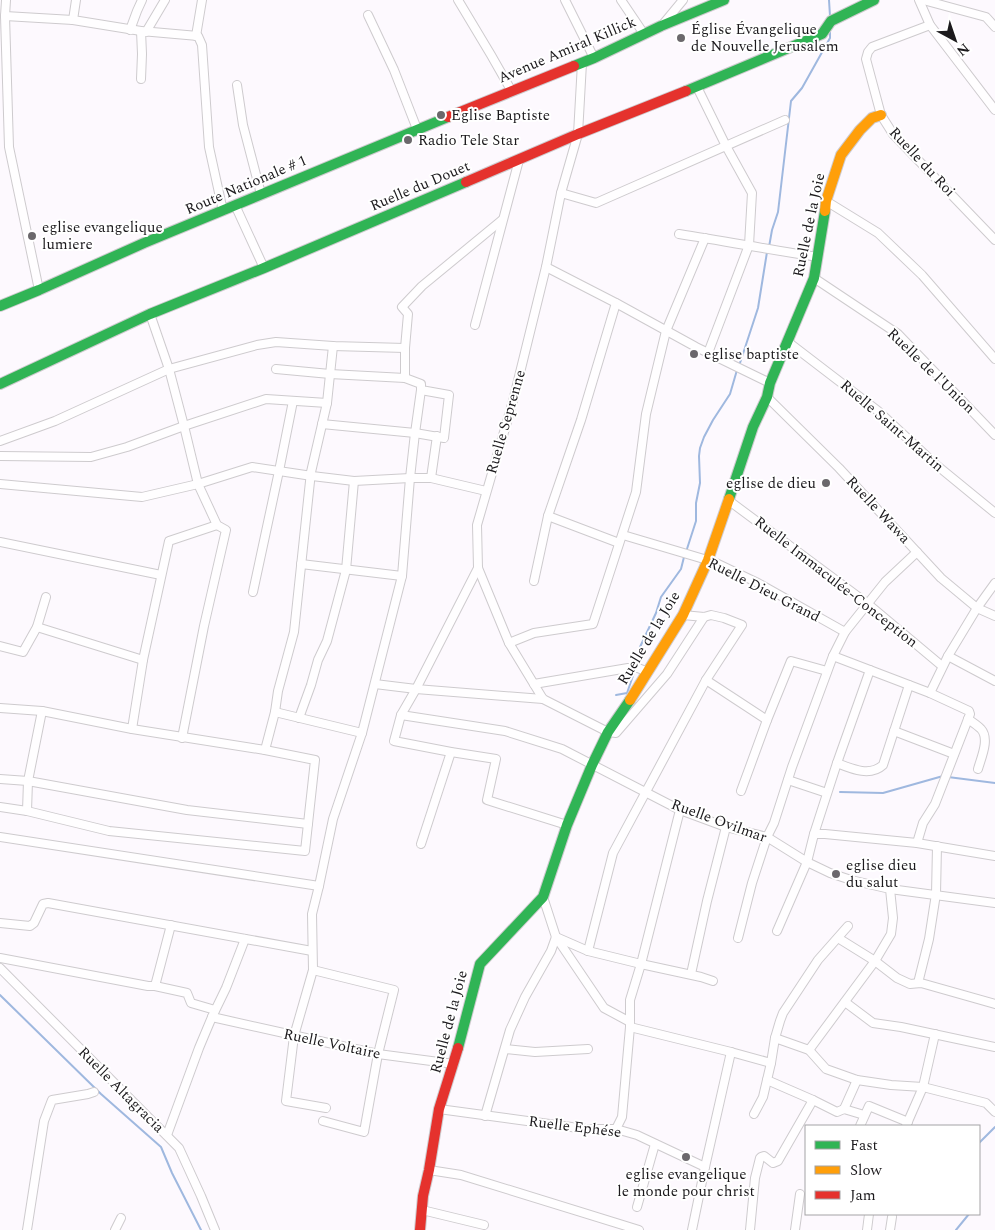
<svg xmlns="http://www.w3.org/2000/svg" width="995" height="1230" font-family="Spectral,serif">
<style>
.lines{fill:none;stroke-linecap:round;stroke-linejoin:round}
.stream{stroke:#9fb8df;stroke-width:2}
.street-casing{stroke:#cecbce;stroke-width:10}
.fast-casing{stroke:#cecbce;stroke-width:12}
.slow-casing{stroke:#cecbce;stroke-width:12}
.jam-casing{stroke:#cecbce;stroke-width:12}
.street{stroke:#fffeff;stroke-width:8}
.fast{stroke:#30b455;stroke-width:10}
.slow{stroke:#ff9f0a;stroke-width:10}
.jam{stroke:#e5322d;stroke-width:10}
.poi-dot{fill:#6b686c;stroke:#fff;stroke-width:2}
.labels{text-anchor:middle;dominant-baseline:central;stroke-width:4;stroke-linejoin:round;paint-order:stroke}
.poi-label{font-size:15px;fill:#1c1a1d;stroke:#fff;text-anchor:start}
.street-label{font-size:15px;fill:#1c1a1d;stroke:#fff}
</style>
<rect width="100%" height="100%" fill="#fdf9fe"/>
<g class="lines">
<g class="stream">
<path d="M829,0L830,16"/>
<path d="M769,247L772,230L778,212L791,101L802,88L830,38V31"/>
<path d="M739,366L758,308L767,252"/>
<path d="M686,552L696,521V503L700,483L699,456L700,448L704,437L713,420L730,394L737,370"/>
<path d="M636,665L640,647L656,613L661,597L681,569L684,557"/>
<path d="M616,695L627,693L635,670"/>
<path d="M948,777L995,783"/>
<path d="M840,792L883,793L943,776"/>
<path d="M0,995L101,1094L161,1147L172,1173L201,1230"/>
<path d="M979,1143L995,1127"/>
<path d="M956,1230L969,1214"/>
</g>
<g class="street-casing">
<g id="street">
<path d="M6,0L5,16L9,147L39,290"/>
<path d="M458,0L491,55L511,90"/>
<path d="M565,0L594,58"/>
<path d="M621,0L644,34"/>
<path d="M919,0L930,25L995,110"/>
<path d="M923,0L986,17L995,27"/>
<path d="M368,15L394,70L417,129"/>
<path d="M5,16L73,20L141,31L198,36L202,45L209,147L223,211"/>
<path d="M73,20L76,0"/>
<path d="M664,23L683,0"/>
<path d="M930,25L872,47L868,52L866,59L881,115L893,134L995,240"/>
<path d="M130,30L137,11L142,0"/>
<path d="M141,31L142,54L141,79"/>
<path d="M146,32L165,0"/>
<path d="M196,36L202,0"/>
<path d="M582,63L578,134L561,193L546,267L513,401L477,525L478,568L509,643L543,699L608,732L616,733L667,674L704,617"/>
<path d="M237,85L243,125L261,194"/>
<path d="M697,87L726,146L752,193L749,245L708,353"/>
<path d="M561,193L596,203L785,120"/>
<path d="M826,201L878,233L922,275L995,359"/>
<path d="M235,205L264,268"/>
<path d="M679,234C725,241 771,250 818,257"/>
<path d="M546,267L616,303L696,347L770,383"/>
<path d="M814,278L898,334L995,435"/>
<path d="M150,314L169,369L184,426L198,484L217,525L226,530L204,626L182,738"/>
<path d="M475,325L519,160"/>
<path d="M788,342L878,411L934,463L995,513"/>
<path d="M276,369L330,374L405,378"/>
<path d="M767,397L839,468L941,578L977,608L995,616"/>
<path d="M322,424L415,433L444,438L449,395L421,390V384L405,378V348L408,314L402,307L422,286L502,220"/>
<path d="M0,441L55,421L169,369L257,345L276,342L333,346L405,348"/>
<path d="M0,456L91,457L127,447L184,426L266,399L327,403"/>
<path d="M431,478L437,436"/>
<path d="M0,484L142,497L198,484L252,467L312,476L354,481L410,478H431L486,491"/>
<path d="M728,500L868,604L942,666"/>
<path d="M548,516L619,543"/>
<path d="M623,535L714,562L758,583L845,632"/>
<path d="M0,542L161,575"/>
<path d="M301,564L402,576"/>
<path d="M478,568L416,689L401,715L394,741L451,752L496,759L487,800L567,825"/>
<path d="M534,581L548,516L581,420L616,303"/>
<path d="M253,592L279,471L293,401"/>
<path d="M37,627L143,660"/>
<path d="M509,643L534,633L593,624L636,492L646,414L666,331L705,238"/>
<path d="M0,646L23,652L37,627L46,597"/>
<path d="M833,656L930,693L969,711L970,714L935,804L923,823L917,843"/>
<path d="M948,656L995,681"/>
<path d="M706,680L767,720L791,661L827,671"/>
<path d="M375,684L416,689L543,699"/>
<path d="M534,684L628,668H638L648,672"/>
<path d="M930,693L948,656L977,608L995,583"/>
<path d="M0,708L42,711L132,729L265,750L315,760L305,851L109,831L27,811L0,807"/>
<path d="M275,712L362,733"/>
<path d="M401,715L505,731L562,749L680,810L726,827L767,837L807,862L814,834H825L917,843L995,856"/>
<path d="M299,718L311,685L318,660L327,641L346,570L354,481"/>
<path d="M968,719C972,722 977,725 981,729C990,739 981,758 978,769"/>
<path d="M132,729L143,660L169,541L217,525"/>
<path d="M894,731L954,754"/>
<path d="M265,750L275,712L278,691L294,632L311,472L327,403L333,346"/>
<path d="M837,763C852,769 870,777 883,765L909,685"/>
<path d="M0,779L28,781L187,810L308,824"/>
<path d="M788,780L827,793"/>
<path d="M741,791L767,720"/>
<path d="M680,810L641,964L701,977L713,981"/>
<path d="M27,811L28,781L42,711"/>
<path d="M814,834L837,763L870,670"/>
<path d="M0,837L319,886"/>
<path d="M421,844L451,752"/>
<path d="M890,889L995,903"/>
<path d="M0,923L30,926L34,923L43,904L48,903L312,951"/>
<path d="M777,931L807,862L830,873L851,880L890,889L893,918L891,934L875,961L809,1050"/>
<path d="M556,937L588,951L641,964L630,1000V1027L622,1117L616,1129"/>
<path d="M556,937L604,1008L630,1022"/>
<path d="M738,938L752,883L767,837L774,823L792,767L833,656L845,632L885,582L917,552"/>
<path d="M838,938L875,961L897,978L910,984L921,983L995,1004"/>
<path d="M588,951L613,853L706,680L742,625L724,618L711,615L704,617L683,615"/>
<path d="M0,958L148,986H155L171,925"/>
<path d="M0,968L179,1148L201,1196L215,1230"/>
<path d="M313,970L294,1036L286,1101L326,1108"/>
<path d="M691,974L707,901L726,827"/>
<path d="M918,983L929,939L936,894L937,846"/>
<path d="M155,986L187,993L191,1003L215,1010"/>
<path d="M845,1002L873,1023L901,1027L995,1047"/>
<path d="M212,1017L378,1054L454,1064"/>
<path d="M630,1027L731,1052L771,1063L775,1038L809,1050L826,1069L857,1080L891,1085L923,1087L986,1103L995,1112"/>
<path d="M775,1038L780,1021L783,1013L818,960L848,926"/>
<path d="M505,1049L535,1052L588,1049"/>
<path d="M813,1100L837,1112L844,1109L864,1115"/>
<path d="M439,1109L586,1129H616L637,1135L705,1167"/>
<path d="M844,1109L857,1080"/>
<path d="M754,1114L763,1097L767,1080"/>
<path d="M485,1116L510,1030L525,997L551,951L556,937L543,897"/>
<path d="M323,1121L364,1132L378,1054L394,990L313,970L312,914L319,886L333,819L362,733L402,576L410,478L415,433L421,390"/>
<path d="M860,1126L869,1106L908,1122"/>
<path d="M906,1126L923,1087L935,1034"/>
<path d="M167,1135L199,1048L212,1017L226,988L245,939"/>
<path d="M429,1170L461,1175L639,1230"/>
<path d="M637,1207L655,1144"/>
<path d="M422,1210L484,1225"/>
<path d="M27,1230L44,1121L52,1100L88,1094L94,1092"/>
<path d="M115,1230L121,1218"/>
<path d="M692,1230L705,1167L731,1052"/>
<path d="M750,1230L755,1178L760,1158L761,1157L764,1156L773,1163L778,1161L813,1100L767,1080L771,1063"/>
<path d="M795,1230L800,1194"/>
<path d="M867,1230L869,1214"/>
<path d="M890,1230L892,1217"/>
</g>
</g>
<g class="fast-casing">
<g id="fast">
<path d="M574,66L594,58L661,26L724,0"/>
<path d="M686,91L822,34L831,21L874,0"/>
<path d="M0,306L39,290L144,243L448,117"/>
<path d="M0,384L150,314L264,268L466,182"/>
<path d="M729,499L753,427L767,397L770,383L814,278L825,211"/>
<path d="M458,1048L480,964L543,897L567,825L592,765L608,732L630,700"/>
</g>
</g>
<g class="slow-casing">
<g id="slow">
<path d="M825,211L826,201L841,155L860,130L872,118L881,115"/>
<path d="M630,700L683,615L708,560L729,499"/>
</g>
</g>
<g class="jam-casing">
<g id="jam">
<path d="M448,117L574,66"/>
<path d="M466,182L578,134L686,91"/>
<path d="M420,1230L423,1196L429,1170L439,1109L458,1048"/>
</g>
</g>
<use href="#street" class="street"/>
<use href="#fast" class="fast"/>
<use href="#slow" class="slow"/>
<use href="#jam" class="jam"/>
</g>
<g class="poi-dot">
<circle cx="681" cy="38" r="5"/>
<circle cx="441" cy="115" r="5"/>
<circle cx="408" cy="140" r="5"/>
<circle cx="32" cy="236" r="5"/>
<circle cx="694" cy="354" r="5"/>
<circle cx="826" cy="483" r="5"/>
<circle cx="836" cy="874" r="5"/>
<circle cx="686" cy="1157" r="5"/>
</g>
<g class="labels">
<g class="poi-label">
<text x="691" y="29">Église Évangelique<tspan x="691" dy="17">de Nouvelle Jerusalem</tspan></text>
<text x="451" y="115">Eglise Baptiste</text>
<text x="418" y="140">Radio Tele Star</text>
<text x="42" y="227">eglise evangelique<tspan x="42" dy="17">lumiere</tspan></text>
<text x="704" y="354">eglise baptiste</text>
<text x="816" y="483" text-anchor="end">eglise de dieu</text>
<text x="846" y="865">eglise dieu<tspan x="846" dy="17">du salut</tspan></text>
<text x="686" y="1174" text-anchor="middle">eglise evangelique<tspan x="686" dy="17">le monde pour christ</tspan></text>
</g>
<g class="street-label">
<text transform="translate(567 50) rotate(-23)">Avenue Amiral Killick</text>
<text transform="translate(922 162) rotate(47)">Ruelle du Roi</text>
<text transform="translate(246 185) rotate(-23)">Route Nationale # 1</text>
<text transform="translate(420 186) rotate(-23)">Ruelle du Douet</text>
<text transform="translate(809 225) rotate(-78)">Ruelle de la Joie</text>
<text transform="translate(931 371) rotate(44)">Ruelle de l'Union</text>
<text transform="translate(506 422) rotate(-74)">Ruelle Seprenne</text>
<text transform="translate(892 426) rotate(41)">Ruelle Saint-Martin</text>
<text transform="translate(878 510) rotate(47)">Ruelle Wawa</text>
<text transform="translate(836 582) rotate(38)">Ruelle Immaculée-Conception</text>
<text transform="translate(764 590) rotate(27)">Ruelle Dieu Grand</text>
<text transform="translate(649 638) rotate(-59)">Ruelle de la Joie</text>
<text transform="translate(719 821) rotate(20)">Ruelle Ovilmar</text>
<text transform="translate(449 1022) rotate(-75)">Ruelle de la Joie</text>
<text transform="translate(332 1044) rotate(12)">Ruelle Voltaire</text>
<text transform="translate(121 1090) rotate(45)">Ruelle Altagracia</text>
<text transform="translate(575 1127) rotate(7)">Ruelle Ephése</text>
</g>
</g>
<rect x="805" y="1125" width="175" height="90" fill="#ffffff" stroke="#a4a3a5"/>
<rect x="815" y="1141" width="25" height="8" fill="#30b455" stroke="#a4a3a5"/>
<text x="850" y="1150" font-size="15" fill="#1c1a1d">Fast</text>
<rect x="815" y="1166" width="25" height="8" fill="#ff9f0a" stroke="#a4a3a5"/>
<text x="850" y="1175" font-size="15" fill="#1c1a1d">Slow</text>
<rect x="815" y="1191" width="25" height="8" fill="#e5322d" stroke="#a4a3a5"/>
<text x="850" y="1200" font-size="15" fill="#1c1a1d">Jam</text>
<g transform="translate(955 40) rotate(140)" stroke="#ffffff" stroke-width="4" paint-order="stroke">
<path d="M0-4L9 19L0 12L-9 19Z" fill="#1c1a1d"/>
<text y="-8" font-size="14" font-weight="bold" text-anchor="middle" fill="#1c1a1d">N</text>
</g>
</svg>
